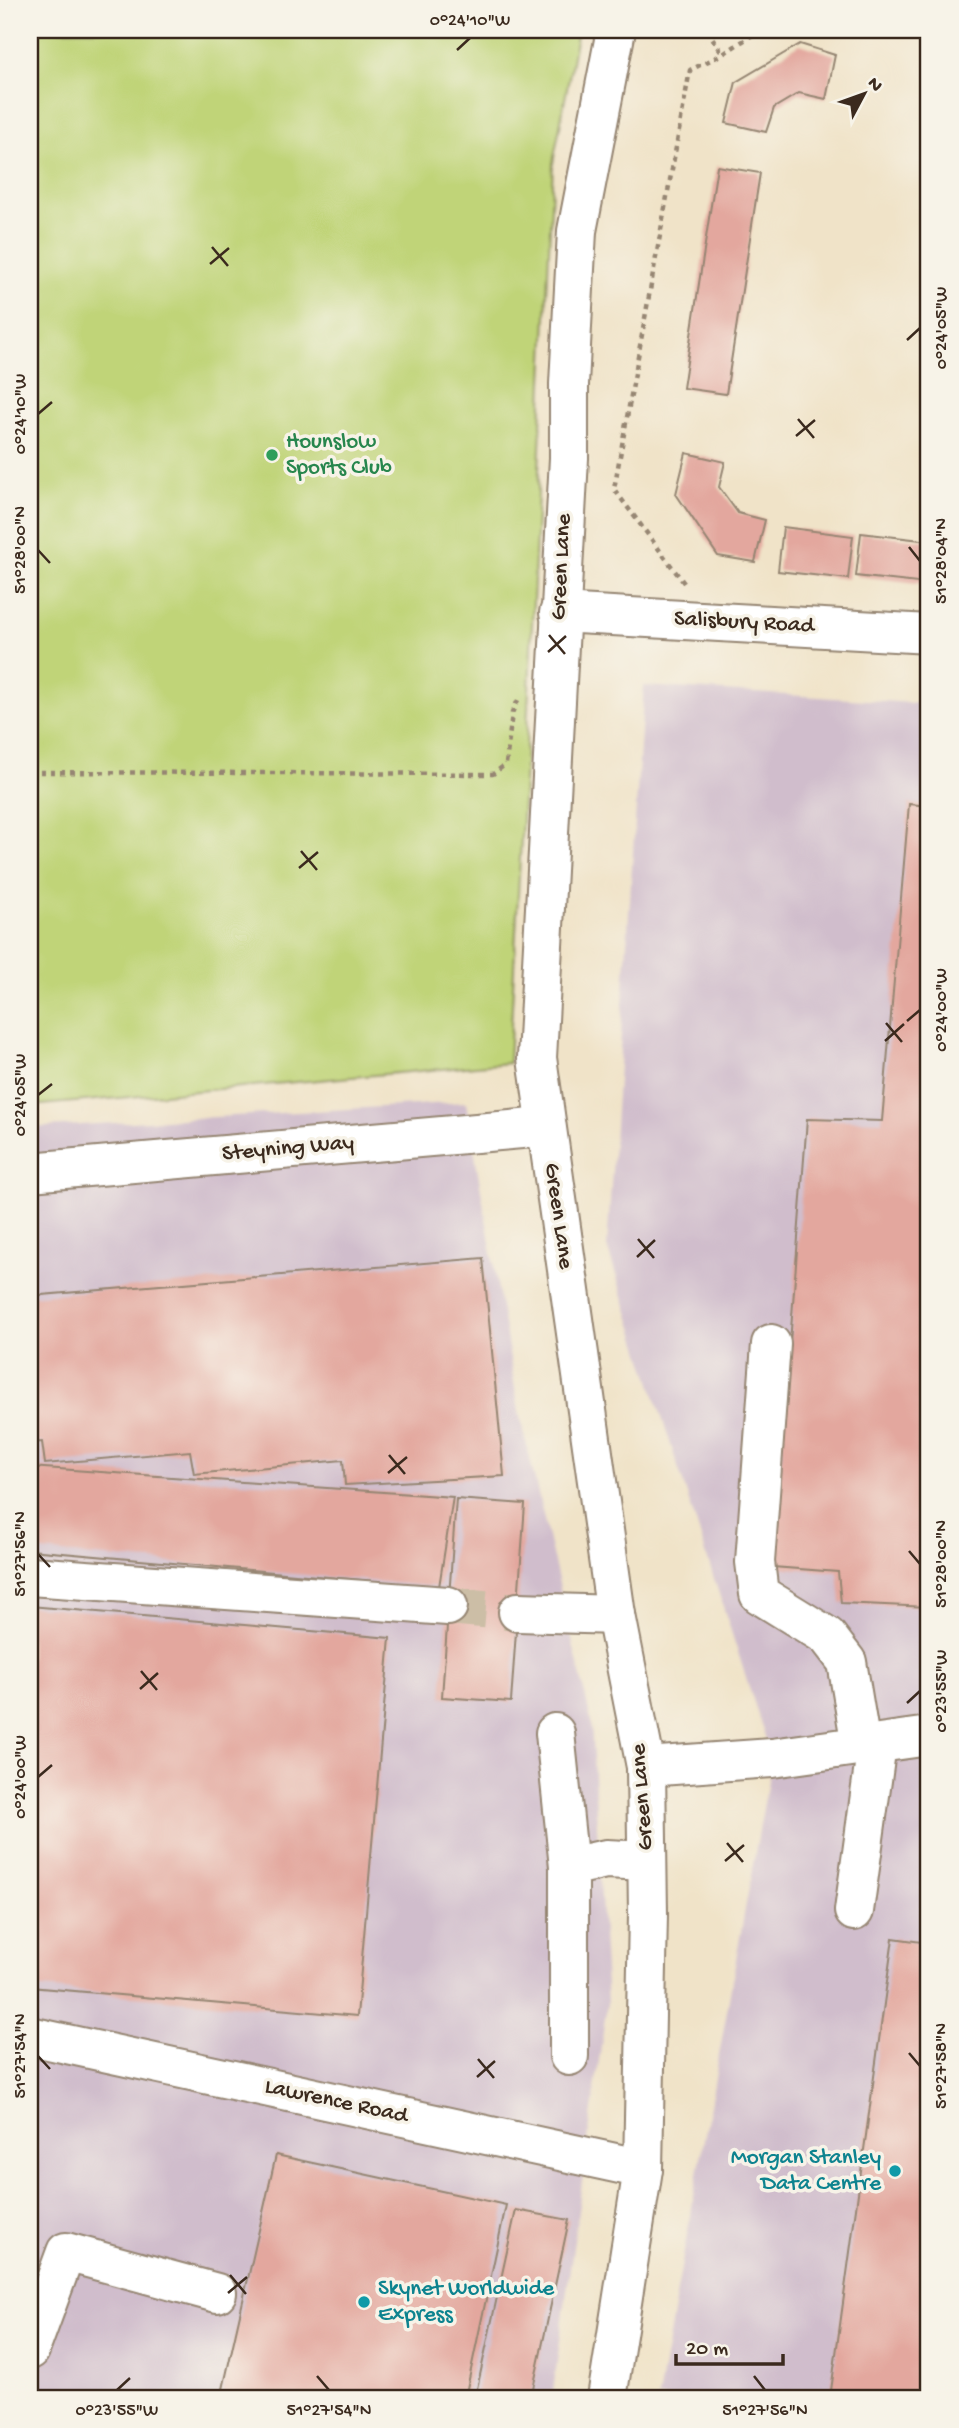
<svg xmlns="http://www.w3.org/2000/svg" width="959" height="2428" font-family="'Gochi Hand',sans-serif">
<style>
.industrial{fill:#d0bdcc}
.green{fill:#c0d478;stroke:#7e7f4b;stroke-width:2}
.building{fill:#e3a79e}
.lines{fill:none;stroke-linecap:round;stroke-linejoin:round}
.minor-tunnel{stroke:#ccbea6;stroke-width:38;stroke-dasharray:38 19;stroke-linecap:butt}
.minor-casing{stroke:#968673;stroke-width:42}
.path{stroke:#968673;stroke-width:4.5;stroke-dasharray:5 5;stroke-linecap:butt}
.minor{stroke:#fff;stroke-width:38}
.ticks{fill:none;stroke:#3b2a1e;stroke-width:2.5}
.leisure-dot{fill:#2e9e5b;stroke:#f7f3e8;stroke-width:2.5}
.culture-dot{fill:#0f9aa8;stroke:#f7f3e8;stroke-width:2.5}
.labels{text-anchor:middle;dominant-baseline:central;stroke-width:7;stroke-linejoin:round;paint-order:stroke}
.leisure-label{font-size:23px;fill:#27864d;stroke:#f7f3e8;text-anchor:start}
.street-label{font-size:23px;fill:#3b2a1e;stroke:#f7f3e8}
.culture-label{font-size:23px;fill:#0d838f;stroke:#f7f3e8;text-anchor:end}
.neatline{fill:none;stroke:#3b2a1e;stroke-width:2.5}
.ticks-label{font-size:18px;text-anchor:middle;fill:#3b2a1e}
</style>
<rect width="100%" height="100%" fill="#f7f3e8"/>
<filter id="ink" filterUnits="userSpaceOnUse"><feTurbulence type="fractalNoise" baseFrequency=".0143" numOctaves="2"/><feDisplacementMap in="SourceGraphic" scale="14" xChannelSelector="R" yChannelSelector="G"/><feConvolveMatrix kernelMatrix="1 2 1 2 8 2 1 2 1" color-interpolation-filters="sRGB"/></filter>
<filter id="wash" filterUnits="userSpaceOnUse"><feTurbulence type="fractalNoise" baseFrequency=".00686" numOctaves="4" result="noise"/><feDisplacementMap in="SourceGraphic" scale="28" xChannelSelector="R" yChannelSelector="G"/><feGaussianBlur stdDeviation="1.57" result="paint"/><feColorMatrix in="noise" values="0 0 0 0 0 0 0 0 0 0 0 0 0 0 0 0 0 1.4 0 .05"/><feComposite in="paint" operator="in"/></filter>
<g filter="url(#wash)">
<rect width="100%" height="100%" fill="#f0e3c8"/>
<g class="industrial">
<path d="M644,686L929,704V2398H658L772,1758L607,1247Z"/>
<path d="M466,1102L519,1412L591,1721L607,2003L552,2398H30V1128Z"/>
</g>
<path class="green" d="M30,30H578L553,163L529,690L509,1063L30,1106Z"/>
<g id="blocks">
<g class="building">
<path d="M800,44L835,55L826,99L799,93L774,108L766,132L726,123L736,82Z"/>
<path d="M717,166L760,173L726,394L683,388Z"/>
<path d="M686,453L725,462L719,487L738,513L765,520L755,562L718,556L676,494Z"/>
<path d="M783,527L853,536L848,579L778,571Z"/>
<path d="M861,533L929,541L926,584L856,576Z"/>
<path d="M909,804L929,806V1607L841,1603L838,1572L773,1567L807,1119L882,1121Z"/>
<path d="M483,1258L504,1476L345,1485L343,1460L194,1474L190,1451L45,1464L42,1442L30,1443V1296Z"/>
<path d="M30,1467L453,1497L439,1587L30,1550Z"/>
<path d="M456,1499L525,1504L511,1702L442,1697Z"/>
<path d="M30,1606L390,1638L357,2016L30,1987Z"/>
<path d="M893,1938L929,1943V2398H830Z"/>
<path d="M276,2155L506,2205L465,2398H221Z"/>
<path d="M516,2210L569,2220L531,2398H475Z"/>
</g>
</g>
</g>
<g filter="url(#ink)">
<use href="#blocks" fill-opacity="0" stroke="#968673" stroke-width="2"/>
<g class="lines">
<path class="minor-tunnel" d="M448,1606L518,1612"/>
<g class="minor-casing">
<g id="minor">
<path d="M559,613L929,634"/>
<path d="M30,1172L545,1127"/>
<path d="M771,1344L755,1562L759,1594L827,1636L847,1662L861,1746"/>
<path d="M30,1576L448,1606"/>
<path d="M518,1612L616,1615"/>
<path d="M555,1733L569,1867"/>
<path d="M646,1767L772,1758L929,1736"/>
<path d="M854,1911L877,1744"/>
<path d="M30,2036L643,2169"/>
<path d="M569,2056V1867L606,1859L647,1861"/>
<path d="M30,2350L66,2252L217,2293"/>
<path d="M607,2398L643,2169L648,1914L646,1767L616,1615L537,1058L569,458V384L577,231L616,30"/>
</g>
</g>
<g class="path">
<path d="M707,30L723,54L760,30"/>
<path d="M684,583L614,489L690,70L723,54"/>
<path d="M30,772L493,774L506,764L512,713L518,700"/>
</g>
<use href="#minor" class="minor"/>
</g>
</g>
<path class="ticks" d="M457,50L470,38M212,247L228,266M210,264L229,248M907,340L920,328M38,414L52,402M798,419L814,438M796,436L815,420M909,547L920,561M38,550L50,563M549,635L565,654M548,652L566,636M301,851L317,870M299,868L318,852M907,1021L920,1010M886,1023L902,1042M885,1041L904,1024M38,1095L52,1084M638,1239L654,1258M637,1257L655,1240M389,1455L405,1474M388,1473L407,1457M909,1551L920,1564M38,1554L50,1567M141,1671L157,1690M140,1689L158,1673M907,1703L920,1691M38,1777L52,1765M727,1843L743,1862M725,1861L744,1845M909,2053L920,2066M38,2056L50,2069M478,2059L494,2078M477,2077L495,2061M230,2275L246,2294M228,2293L247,2277M317,2376L329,2390M754,2376L765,2390M117,2390L130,2378"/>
<circle class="leisure-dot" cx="272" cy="455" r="7"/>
<g class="culture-dot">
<circle cx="895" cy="2171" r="7"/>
<circle cx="364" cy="2302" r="7"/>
</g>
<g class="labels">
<g class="leisure-label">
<text x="286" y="442">Hounslow<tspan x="286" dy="26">Sports Club</tspan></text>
</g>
<g class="street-label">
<text transform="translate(562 567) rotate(-87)">Green Lane</text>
<text transform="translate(744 623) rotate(3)">Salisbury Road</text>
<text transform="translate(288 1149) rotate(-5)">Steyning Way</text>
<text transform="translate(558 1216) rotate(82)">Green Lane</text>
<text transform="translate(643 1797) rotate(-94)">Green Lane</text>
<text transform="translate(336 2102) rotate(12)">Lawrence Road</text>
</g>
<g class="culture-label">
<text x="881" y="2158">Morgan Stanley<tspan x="881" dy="26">Data Centre</tspan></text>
<text x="378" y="2289" text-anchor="start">Skynet Worldwide<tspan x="378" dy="26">Express</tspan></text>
</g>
</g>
<rect width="959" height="2428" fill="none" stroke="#f7f3e8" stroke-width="77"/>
<g transform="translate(864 94) rotate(49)" stroke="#f7f3e8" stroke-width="5" paint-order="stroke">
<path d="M0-5L12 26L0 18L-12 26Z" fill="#3b2a1e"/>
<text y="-10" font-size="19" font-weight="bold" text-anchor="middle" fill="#3b2a1e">N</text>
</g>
<path d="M676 2354v10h107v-10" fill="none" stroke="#3b2a1e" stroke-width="3.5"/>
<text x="686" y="2354" font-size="21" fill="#3b2a1e" stroke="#f7f3e8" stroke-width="5" paint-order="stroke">20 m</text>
<rect x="38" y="38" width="882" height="2352" class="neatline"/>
<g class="ticks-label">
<text x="470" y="25">0°24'10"W</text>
<text transform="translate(940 328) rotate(-90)" y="6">0°24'05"W</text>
<text transform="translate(19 414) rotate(-90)" y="6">0°24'10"W</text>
<text transform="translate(19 550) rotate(-90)" y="6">51°28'00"N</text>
<text transform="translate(940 561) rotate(-90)" y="6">51°28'04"N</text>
<text transform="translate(940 1010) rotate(-90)" y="6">0°24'00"W</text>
<text transform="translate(19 1095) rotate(-90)" y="6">0°24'05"W</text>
<text transform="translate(19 1554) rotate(-90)" y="6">51°27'56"N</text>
<text transform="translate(940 1564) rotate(-90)" y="6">51°28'00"N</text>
<text transform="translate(940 1691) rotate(-90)" y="6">0°23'55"W</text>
<text transform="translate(19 1777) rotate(-90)" y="6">0°24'00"W</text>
<text transform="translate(19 2056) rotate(-90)" y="6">51°27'54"N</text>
<text transform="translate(940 2066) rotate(-90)" y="6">51°27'58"N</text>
<text x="117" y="2415">0°23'55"W</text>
<text x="329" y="2415">51°27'54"N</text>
<text x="765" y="2415">51°27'56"N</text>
</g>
</svg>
